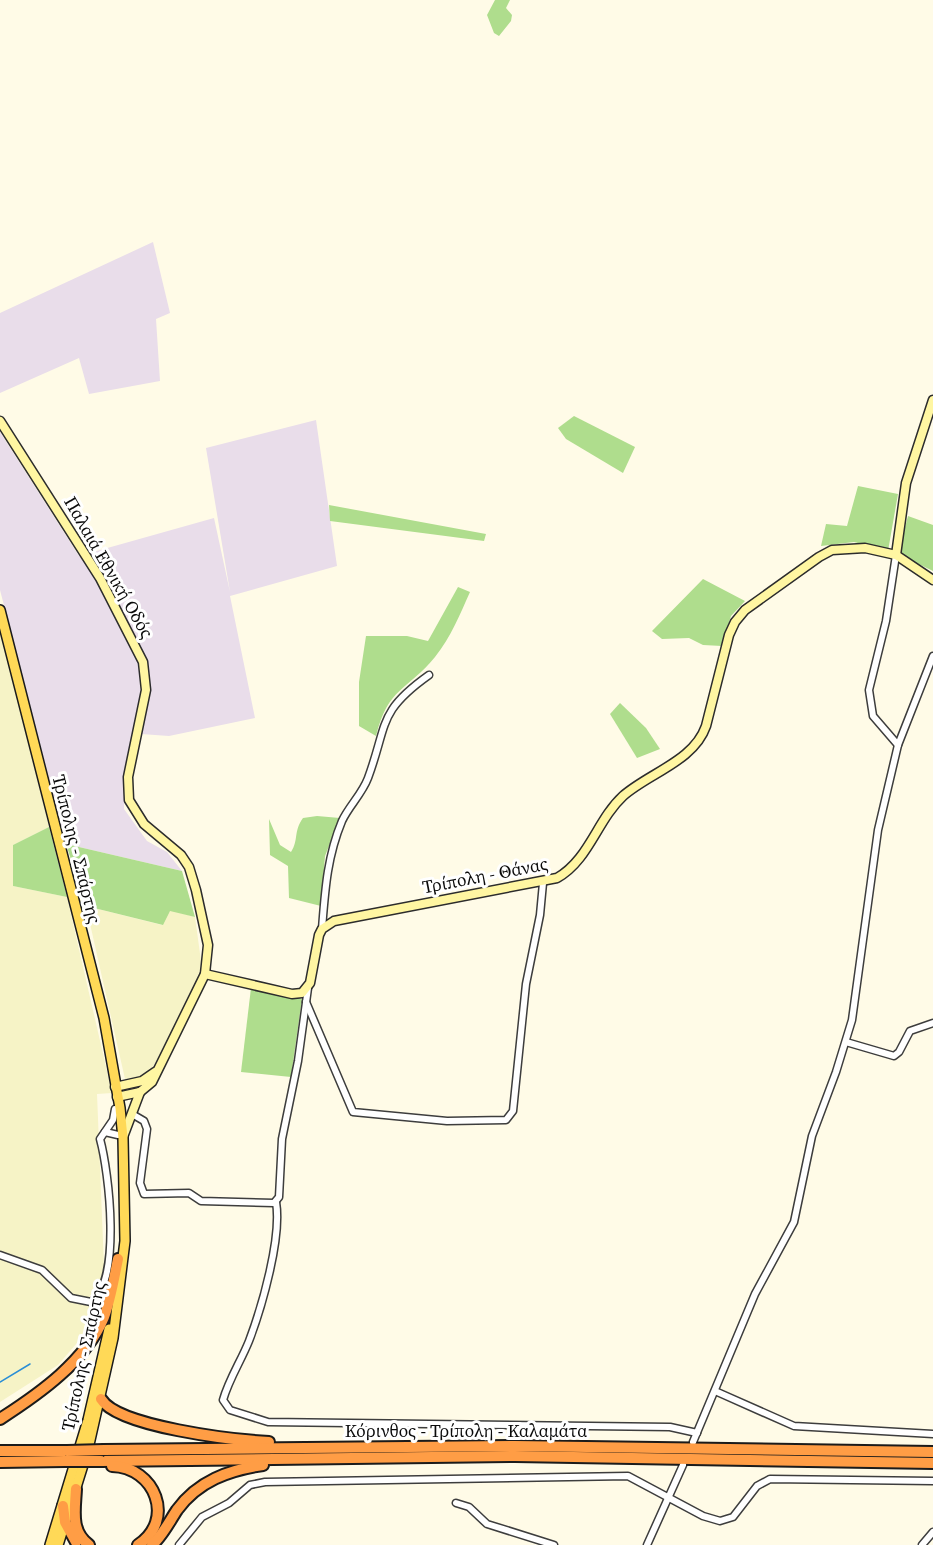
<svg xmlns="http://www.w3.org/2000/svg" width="933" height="1545" font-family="'Source Serif 4',serif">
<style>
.industrial{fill:#e9ddea}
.farmland{fill:#f6f3c6}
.forest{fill:#afdd8d}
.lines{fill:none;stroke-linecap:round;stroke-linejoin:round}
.stream{stroke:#2a8ed6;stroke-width:1.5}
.street-casing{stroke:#3d3d3d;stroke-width:9}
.secondary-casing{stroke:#2c2c2c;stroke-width:11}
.primary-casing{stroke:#1b1b1b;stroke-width:12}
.highway-casing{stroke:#1b1b1b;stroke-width:14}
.street{stroke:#fff;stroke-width:6}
.secondary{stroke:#fff6a2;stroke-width:8}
.primary{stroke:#ffd957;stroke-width:9}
.highway{stroke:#ff9d45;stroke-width:10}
.highway-bridge-casing{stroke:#1b1b1b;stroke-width:14;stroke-linecap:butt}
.highway-bridge{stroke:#ff9d45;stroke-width:10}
.labels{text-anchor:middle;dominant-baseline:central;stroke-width:6;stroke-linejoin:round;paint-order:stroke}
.street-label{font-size:18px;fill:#0a0a0a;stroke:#fff}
</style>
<rect width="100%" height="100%" fill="#fffbe7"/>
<g class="industrial">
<path d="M153,242L170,313L156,319L160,381L89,394L79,358L0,393V313Z"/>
<path d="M316,420L337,566L230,596L255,718L169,736L141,734L124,772V809L147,841L167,852L182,871L66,844L0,590V432L79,556L214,518L230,592L206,448Z"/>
</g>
<g class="farmland">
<path d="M0,627L49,827L13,845V886L67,897L112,1093L97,1094L105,1290L89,1329L58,1365L0,1402Z"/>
<path d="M86,906L162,925L170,910L195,917L201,961L199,979L159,1057L150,1071L138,1078L125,1079Z"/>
</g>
<g class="forest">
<path d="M495,0H510L506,8L512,15L511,21L499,36L494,33L487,15Z"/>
<path d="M574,416L635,447L623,473L566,439L558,428Z"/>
<path d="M858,486L898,494L888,551L854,542L821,546L826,524L847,526Z"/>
<path d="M329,505L486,534L484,541L330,521Z"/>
<path d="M908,516L933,525V571L898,554Z"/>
<path d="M703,579L745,601L731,616L722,646L703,645L689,638L662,639L652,631Z"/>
<path d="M458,587L470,592C460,614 451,637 435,657C407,691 388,687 376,736L359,726V682L366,636H407L428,641Z"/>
<path d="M620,703L646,728L660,749L637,758L610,714Z"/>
<path d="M317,816L340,818L325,856L321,906L289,898L288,866L270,855L269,819L280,845L291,852C299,840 293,832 303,818Z"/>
<path d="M49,827L67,897L13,886V845Z"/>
<path d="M66,844L182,871L195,917L170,911L163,925L86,906Z"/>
<path d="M251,988L302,999L291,1077L241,1072Z"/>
</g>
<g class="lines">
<path class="stream" d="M0,1382L30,1364"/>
<g class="street-casing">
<g id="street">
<path d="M896,555L886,621L869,690L873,716L898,745"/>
<path d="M322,929C325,891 327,857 342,821C349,806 362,794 368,778C388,724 377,712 429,675"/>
<path d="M306,1002L353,1112L447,1121L506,1120L513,1111L526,984L540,915L543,883"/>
<path d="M846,1042L894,1056L899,1052L910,1031L933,1023"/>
<path d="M132,1114L144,1121L147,1129L140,1183L144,1194L189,1193L201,1201L274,1203L279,1197L282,1139L298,1061L308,988"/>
<path d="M105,1132L118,1135"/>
<path d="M276,1202C282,1237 262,1307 249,1341C241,1361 229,1379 223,1400L230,1410L268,1422L670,1427L697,1433"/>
<path d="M0,1255L42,1270L71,1298L91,1302C122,1281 109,1172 100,1139L113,1120L115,1109"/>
<path d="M715,1391L794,1426L933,1434"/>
<path d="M693,1442L755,1294L794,1222L812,1136L836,1072L852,1020L878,830L898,745L933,656"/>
<path d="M456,1503L469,1507L487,1524L554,1545"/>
<path d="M179,1545L202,1517L229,1503L250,1485L265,1482L628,1476L703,1516L720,1521L733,1517L757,1486L770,1479L933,1481"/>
<path d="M647,1545L683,1465"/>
<path d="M922,1545L933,1532"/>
</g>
</g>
<g class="secondary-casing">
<g id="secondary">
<path d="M0,421L100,578L143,662L146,690L128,777L129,800L144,824L181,855L189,867L196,890L208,945L205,974L152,1082L140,1092L117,1097"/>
<path d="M896,555L906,483L933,400"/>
<path d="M205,974L292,994L302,993L310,983L319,935L322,929L334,921L557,878C589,860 597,820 623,796C649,773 694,761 706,726L729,635L735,622L745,610L819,557L832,550L865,548L896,555L933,580"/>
<path d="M115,1087L142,1081L155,1072"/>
<path d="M123,1137L140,1092"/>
</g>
</g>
<g class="primary-casing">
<g id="primary">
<path d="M0,610L104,1018L120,1108L123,1138L125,1241L113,1338L88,1449L58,1545"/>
<path d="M50,1545L88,1420L109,1329"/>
</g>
</g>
<g class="highway-casing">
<g id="highway">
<path d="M101,1399C118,1427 234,1440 269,1442"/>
<path d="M0,1419C39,1394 86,1361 104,1317C111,1298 114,1278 118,1259"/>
<path d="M104,1450L515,1446L933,1452"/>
<path d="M0,1451H67"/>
<path d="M101,1461L515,1456L933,1463"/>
<path d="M0,1462L65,1461"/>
<path d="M112,1466C155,1467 176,1520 138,1545"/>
<path d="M76,1489C75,1510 70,1531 89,1545"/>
<path d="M63,1506L65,1522L76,1542"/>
<path d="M152,1545C163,1535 169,1522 177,1510C198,1481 229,1470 263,1465"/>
</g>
</g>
<use href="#street" class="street"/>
<use href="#secondary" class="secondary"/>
<use href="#primary" class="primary"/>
<use href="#highway" class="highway"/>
<g class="highway-bridge-casing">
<g id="highway-bridge">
<path d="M67,1451L104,1450"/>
<path d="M65,1461H101"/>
</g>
</g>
<use href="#highway-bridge" class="highway-bridge"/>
</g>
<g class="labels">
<g class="street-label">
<text transform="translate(109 567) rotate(60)">Παλαιά Εθνική Οδός</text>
<text transform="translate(77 849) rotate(76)">Τρίπολης - Σπάρτης</text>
<text transform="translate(485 875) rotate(-11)">Τρίπολη - Θάνας</text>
<text transform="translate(83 1356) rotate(-78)">Τρίπολης - Σπάρτης</text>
<text x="466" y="1430">Κόρινθος - Τρίπολη - Καλαμάτα</text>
</g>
</g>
</svg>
